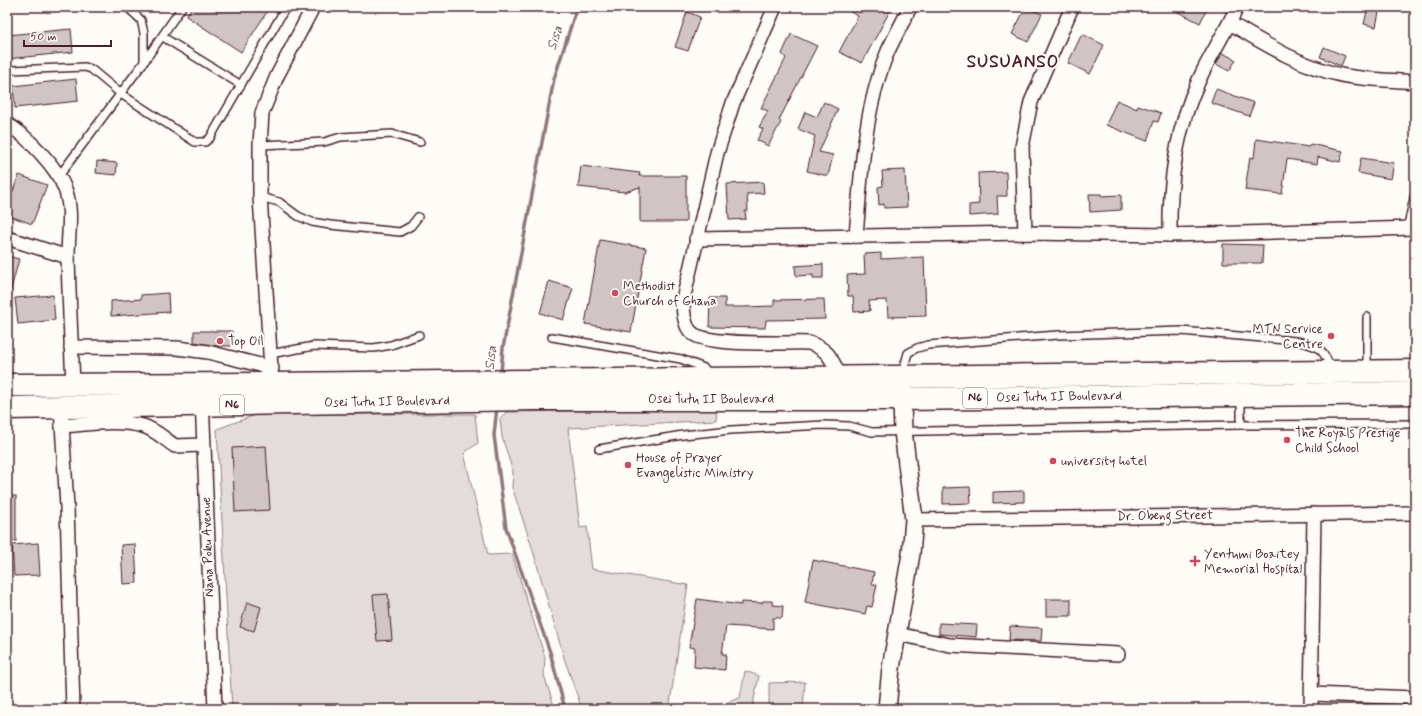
<svg xmlns="http://www.w3.org/2000/svg" width="1422" height="716" font-family="Mynerve,sans-serif">
<style>
.green{fill:#e3dcda;stroke:#967e82}
.lines{fill:none;stroke-linecap:round;stroke-linejoin:round}
.stream{stroke:#91777b;stroke-width:3.5}
.building{fill:#d0c5c4;stroke:#4a1f2b}
.service-casing{stroke:#4a1f2b;stroke-width:10}
.minor-casing{stroke:#4a1f2b;stroke-width:16}
.tertiary-casing{stroke:#4a1f2b;stroke-width:20}
.trunk-casing{stroke:#4a1f2b;stroke-width:25}
.service{stroke:#fdfcf7;stroke-width:7}
.minor{stroke:#fdfcf7;stroke-width:13}
.tertiary{stroke:#fdfcf7;stroke-width:17}
.trunk{stroke:#fdfcf7;stroke-width:22}
.poi-dot{fill:#d1495b;stroke:#fdfcf7;stroke-width:1.5}
.labels{text-anchor:middle;dominant-baseline:central;stroke-width:4;stroke-linejoin:round;paint-order:stroke}
.shield{fill:#fdfcf7;stroke:#806168;stroke-width:1}
.shield-label{font-size:12px;font-weight:bold;fill:#4a1f2b}
.poi-label{font-size:13px;fill:#4a1f2b;stroke:#fdfcf7;text-anchor:start}
.street-label{font-size:13px;fill:#4a1f2b;stroke:#fdfcf7}
.water-label{font-size:14px;font-style:italic;fill:#73525a;stroke:#fdfcf7}
.district-label{font-size:17px;font-weight:bold;letter-spacing:1px;fill:#4a1f2b;stroke:#fdfcf7}
</style>
<rect width="100%" height="100%" fill="#fdfcf7"/>
<filter id="ink" filterUnits="userSpaceOnUse"><feTurbulence type="fractalNoise" baseFrequency=".025" numOctaves="2"/><feDisplacementMap in="SourceGraphic" scale="8" xChannelSelector="R" yChannelSelector="G"/><feConvolveMatrix kernelMatrix="1 2 1 2 8 2 1 2 1" color-interpolation-filters="sRGB"/></filter>
<g filter="url(#ink)">
<g class="green">
<path d="M717,409L716,420L568,428L580,528L587,527L592,569L688,585L669,709H582L565,661L531,544L512,487L513,472L502,437L500,419L506,412Z"/>
<path d="M258,414H475L478,443L464,453L488,555L512,554L545,657L544,675L555,709H232L217,429Z"/>
<path d="M745,671L759,676L752,709H725L726,703L740,698Z"/>
<path d="M805,682L803,709H769V683Z"/>
</g>
<g class="lines">
<g class="stream">
<path d="M501,373L503,348L554,79L577,7"/>
<path d="M497,407L494,435L506,528L550,652L565,709"/>
</g>
</g>
<g class="building">
<path d="M192,7H270L241,52L186,16Z"/>
<path d="M841,7H892L862,63L839,52L858,16Z"/>
<path d="M1026,7L1042,14L1028,42L1012,34Z"/>
<path d="M1168,7H1208L1200,23Z"/>
<path d="M1368,7H1380L1376,27L1364,24Z"/>
<path d="M687,12L700,17L688,51L675,47Z"/>
<path d="M71,29L73,52L7,59V35Z"/>
<path d="M791,34L817,46L779,120L781,122L768,146L757,140L763,129L759,127L768,111L761,108L786,58L782,54Z"/>
<path d="M1082,34L1104,45L1090,74L1068,63Z"/>
<path d="M1324,47L1345,56L1341,66L1320,57Z"/>
<path d="M1223,53L1236,60L1229,71L1216,64Z"/>
<path d="M76,79L78,101L15,108L13,86Z"/>
<path d="M1216,89L1254,103L1249,116L1211,103Z"/>
<path d="M1117,100L1137,109L1138,105L1161,113L1158,122L1154,121L1147,141L1106,125Z"/>
<path d="M824,102L838,109L819,152L833,155L828,176L807,171L815,136L798,129L805,112L817,117Z"/>
<path d="M1256,139L1309,147L1310,144L1343,151L1340,162L1318,157L1317,164L1287,159L1282,194L1245,190L1250,157L1254,158Z"/>
<path d="M1361,158L1394,163L1391,179L1358,173Z"/>
<path d="M97,161L117,163L116,175L96,173Z"/>
<path d="M581,166L640,173L639,176H686V222H640V187L625,192L578,187Z"/>
<path d="M905,170L907,207L884,208V204L879,205L878,187L883,186L882,171Z"/>
<path d="M1006,172L1007,196H997L998,214L969,216V205L979,204L978,173Z"/>
<path d="M19,175L47,185L32,224L7,215V206Z"/>
<path d="M763,182L764,193L747,194L748,211H745L746,219L729,220L727,184Z"/>
<path d="M1089,194H1101V196L1121,195V210L1090,212Z"/>
<path d="M600,240L646,248L631,332L585,324Z"/>
<path d="M1223,244L1263,245L1262,263H1223Z"/>
<path d="M881,253V259L924,257L926,316L888,317L887,300L869,301L870,311L854,312L853,296H848L847,275L865,274L864,254Z"/>
<path d="M7,256L19,259L10,293L7,292Z"/>
<path d="M823,264V278H813V275L796,276L795,266Z"/>
<path d="M549,281L573,288L563,320L540,313Z"/>
<path d="M168,293L169,312L111,316V301L141,299V295Z"/>
<path d="M53,295L55,320L18,324L15,298Z"/>
<path d="M710,298H725V307H743L774,306V300L824,299L825,319L766,320L765,328L709,327Z"/>
<path d="M194,331H232V346H217L194,342Z"/>
<path d="M266,446L270,510L235,512L232,448Z"/>
<path d="M970,487L971,503L943,504V488Z"/>
<path d="M1024,491V502L993,503V492Z"/>
<rect x="7" y="496" width="9" height="45"/>
<path d="M38,543L40,575L14,576L12,545Z"/>
<path d="M135,544L137,583L123,584L121,545Z"/>
<path d="M813,560L874,572L872,584L877,585L872,607L867,606L865,614L805,602Z"/>
<path d="M388,594L392,640L377,641L373,595Z"/>
<path d="M697,599L741,605V602L762,603L763,601H772L773,605L783,606L782,618H773V629L726,626L722,654H726L725,670L694,667L695,648L689,647Z"/>
<rect x="1046" y="599" width="25" height="17"/>
<path d="M247,602L261,607L254,631L240,627Z"/>
<path d="M939,623L977,625L976,637L939,634Z"/>
<path d="M1010,626L1042,628L1041,641L1009,640Z"/>
</g>
<g class="lines">
<g class="service-casing">
<g id="service">
<path d="M127,7L141,20L144,33V62"/>
<path d="M163,37L241,85"/>
<path d="M11,70L85,67L91,69L121,94L195,142H205L210,138L286,7"/>
<path d="M260,145L307,143L324,142L341,137L392,134L420,142"/>
<path d="M59,176L144,62L182,7"/>
<path d="M260,197L279,202L298,216L312,222L330,225L400,232L411,226L418,217"/>
<path d="M1407,229L1415,194"/>
<path d="M1367,317V369"/>
<path d="M552,337L681,359L704,368L710,374"/>
<path d="M270,354L314,346L374,348L391,345L419,335"/>
<path d="M902,374L908,353L917,348L928,345L1058,335L1181,331L1296,341C1316,345 1325,348 1330,369"/>
<path d="M1241,397V425"/>
<path d="M599,449L683,435L731,430L824,425L849,426L872,432L1241,425L1415,424"/>
</g>
</g>
<g class="minor-casing">
<g id="minor">
<path d="M775,7L733,103L717,153L683,300C683,310 684,325 691,332C705,347 787,342 809,343C830,350 831,359 840,377"/>
<path d="M1230,23C1265,44 1300,66 1341,75C1365,80 1391,80 1415,82"/>
<path d="M7,124C27,136 57,167 65,189C73,209 68,235 68,256C69,298 71,341 73,384"/>
<path d="M1025,233L1022,147L1031,102L1072,7"/>
<path d="M1170,235C1169,181 1176,129 1199,80C1210,55 1226,32 1237,7"/>
<path d="M856,236C861,175 864,109 888,51C895,36 903,22 910,7"/>
<path d="M7,238L68,257"/>
<path d="M696,239L1025,233L1170,235L1415,228"/>
<path d="M71,347L177,348L208,352L272,368"/>
<path d="M272,384L260,197V145L262,113L277,76L313,7"/>
<path d="M202,399L215,709"/>
<path d="M61,407L67,507L73,709"/>
<path d="M62,426C88,424 118,419 143,426C156,430 164,439 175,446L203,445"/>
<path d="M914,520L1415,513"/>
<path d="M897,634L950,645L1118,654"/>
<path d="M1312,694L1415,698"/>
<path d="M1311,709L1314,514"/>
</g>
</g>
<g class="tertiary-casing">
<path id="tertiary" d="M887,709L891,668L911,554L914,520L903,431L901,376"/>
</g>
<g class="trunk-casing">
<g id="trunk">
<path d="M7,385L272,384L1415,371"/>
<path d="M7,408L534,399H901L1415,393"/>
</g>
</g>
<use href="#service" class="service"/>
<use href="#minor" class="minor"/>
<use href="#tertiary" class="tertiary"/>
<use href="#trunk" class="trunk"/>
</g>
</g>
<g class="poi-dot">
<circle cx="615" cy="293" r="4"/>
<circle cx="1331" cy="336" r="4"/>
<circle cx="220" cy="341" r="4"/>
<circle cx="1287" cy="440" r="4"/>
<circle cx="1053" cy="461" r="4"/>
<circle cx="628" cy="465" r="4"/>
<path d="M1193 555h4v4h4v4h-4v4h-4v-4h-4v-4h4z"/>
</g>
<g class="labels">
<g class="shield">
<rect x="963" y="388" width="24" height="20" rx="3"/>
<rect x="220" y="395" width="24" height="20" rx="3"/>
</g>
<g class="shield-label">
<text x="975" y="398">N6</text>
<text x="232" y="405">N6</text>
</g>
<g class="poi-label">
<text x="623" y="286">Methodist<tspan x="623" dy="15">Church of Ghana</tspan></text>
<text x="1323" y="329" text-anchor="end">MTN Service<tspan x="1323" dy="15">Centre</tspan></text>
<text x="228" y="341">Top Oil</text>
<text x="1295" y="433">The Royals Prestige<tspan x="1295" dy="15">Child School</tspan></text>
<text x="636" y="458">House of Prayer<tspan x="636" dy="15">Evangelistic Ministry</tspan></text>
<text x="1061" y="461">university hotel</text>
<text x="1204" y="554">Yentumi Boaitey<tspan x="1204" dy="15">Memorial Hospital</tspan></text>
</g>
<g class="street-label">
<text transform="translate(1059 397) rotate(-1)">Osei Tutu II Boulevard</text>
<text x="711" y="399">Osei Tutu II Boulevard</text>
<text transform="translate(387 402) rotate(-1)">Osei Tutu II Boulevard</text>
<text transform="translate(1165 516) rotate(-1)">Dr. Obeng Street</text>
<text transform="translate(208 547) rotate(-92)">Nana Poku Avenue</text>
</g>
<g class="water-label">
<text transform="translate(555 38) rotate(-72)">Sisa</text>
<text transform="translate(491 358) rotate(-83)">Sisa</text>
</g>
<g class="district-label">
<text x="1013" y="62">SUSUANSO</text>
</g>
</g>
<rect width="1422" height="716" fill="none" stroke="#fdfcf7" stroke-width="24"/>
<rect x="12" y="12" width="1398" height="692" fill="none" stroke="#4a1f2b" stroke-width="1.5" filter="url(#ink)"/>
<path d="M24 40v6h87v-6" fill="none" stroke="#4a1f2b" stroke-width="2"/>
<text x="30" y="40" font-size="12" fill="#4a1f2b" stroke="#fdfcf7" stroke-width="3" paint-order="stroke">50 m</text>
</svg>
